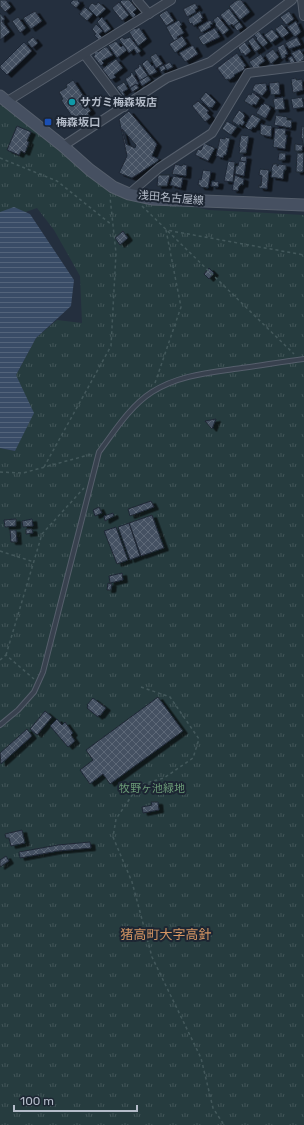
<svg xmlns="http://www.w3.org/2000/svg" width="304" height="1125" font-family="Rubik,'Noto Sans JP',sans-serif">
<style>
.park{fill:url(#park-tufts)}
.water{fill:url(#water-rules)}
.building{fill:url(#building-cross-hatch);stroke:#1f2835;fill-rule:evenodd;filter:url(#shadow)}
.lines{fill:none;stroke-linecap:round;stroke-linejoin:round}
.service-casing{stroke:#565f6c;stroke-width:6}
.minor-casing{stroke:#565f6c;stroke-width:10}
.secondary-casing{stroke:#565f6c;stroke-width:13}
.path{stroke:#44595c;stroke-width:1.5;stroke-dasharray:3 3;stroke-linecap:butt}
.service{stroke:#38414e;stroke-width:4}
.minor{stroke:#38414e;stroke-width:8}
.secondary{stroke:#465061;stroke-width:11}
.culture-dot{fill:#0f9aa8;stroke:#1d2633;stroke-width:1.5}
.transit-dot{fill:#1a4fb4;stroke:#1d2633;stroke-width:1.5}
.labels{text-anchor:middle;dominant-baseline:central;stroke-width:4;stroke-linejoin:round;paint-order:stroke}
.poi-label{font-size:11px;font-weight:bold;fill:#b4bcc9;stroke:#1d2633;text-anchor:start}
.street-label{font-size:11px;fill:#b4bcc9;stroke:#1d2633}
.park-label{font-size:11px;fill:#6b9a76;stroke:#1d2633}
.quarter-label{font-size:13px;fill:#d59563;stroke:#1d2633}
</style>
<defs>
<pattern id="park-tufts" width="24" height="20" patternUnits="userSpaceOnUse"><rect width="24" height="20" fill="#263c3f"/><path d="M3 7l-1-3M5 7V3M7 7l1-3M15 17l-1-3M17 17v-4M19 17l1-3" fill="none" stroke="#435659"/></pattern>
<pattern id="water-rules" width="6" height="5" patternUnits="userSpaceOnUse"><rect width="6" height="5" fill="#394c67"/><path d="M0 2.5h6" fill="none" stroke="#53647b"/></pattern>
<pattern id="building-cross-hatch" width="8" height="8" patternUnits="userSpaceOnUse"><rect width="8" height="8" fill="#455162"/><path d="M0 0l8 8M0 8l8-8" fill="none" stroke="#5d6877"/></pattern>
<filter id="shadow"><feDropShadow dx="4.5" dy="2.5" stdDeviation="0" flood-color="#0009"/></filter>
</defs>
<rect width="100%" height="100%" fill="#242f3e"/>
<path class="park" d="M6,102L129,194L209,210L304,215V1125H0V448L15,451L16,375L36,338L57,320L82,323L80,276L54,230L37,208L0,221V106Z"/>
<path class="water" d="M14,207L30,214L74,280L71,306L36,338L16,375L34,413L15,451L0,448V212Z"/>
<g class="building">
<path d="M0,0H6L11,7L5,12L0,6Z"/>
<path d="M73,0H79L78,1L80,3L76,8L70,3Z"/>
<path d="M122,0H129L137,9L133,12L136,15L133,18L120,2Z"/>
<path d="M237,0H241L250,12L240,20L229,6Z"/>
<path d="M98,2L106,9L97,17L88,8L92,3L96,5Z"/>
<path d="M119,2L129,15L122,21L112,8Z"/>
<path d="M195,3L198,8L195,10L196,12L187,17L183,9Z"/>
<path d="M85,7L93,14L87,21L79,14Z"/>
<path d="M229,8L239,22L233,26L232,24L229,26L220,15Z"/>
<path d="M167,10L174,21L166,26L159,15Z"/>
<path d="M35,11L42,21L31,29L23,18Z"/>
<path d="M200,11L203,18L201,19L202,21L193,26L192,23L190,24L188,19Z"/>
<path d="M289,11L294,19L286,25L280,17Z"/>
<path d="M0,13L5,19L2,21L10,32L0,40Z"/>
<path d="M218,16L229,30L223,35L215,25L216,24L213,20Z"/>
<path d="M18,17L26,28L20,33L12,21Z"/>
<path d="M102,17L111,29L105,33L97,22Z"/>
<path d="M179,20L182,25L180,26L184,33L177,37L178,39L174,41L166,27Z"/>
<path d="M210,20L213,24L210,25L211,27L201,33L198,27Z"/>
<path d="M296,21L301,32L295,37L287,27Z"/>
<path d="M239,22L243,27L237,31L234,26Z"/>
<path d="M96,24L103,31L99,34L102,37L99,40L94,35L96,34L92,29Z"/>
<path d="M282,24L289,33L282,38L275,29Z"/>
<path d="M139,27L147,39L138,46L129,32L135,28L136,29Z"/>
<path d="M215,28L220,37L203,45L198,37Z"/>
<path d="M272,29L279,37L271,43L264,35Z"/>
<path d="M259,31L268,43L263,47L256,39L257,38L254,35Z"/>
<path d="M182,36L187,44L175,53L169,44Z"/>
<path d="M33,37L38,43L32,48L27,42Z"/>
<path d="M123,37L124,39L130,37L141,51L137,54L134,49L129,53L119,39Z"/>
<path d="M253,37L261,48L255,52L248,41Z"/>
<path d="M297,37L301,45L289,49L285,43Z"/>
<path d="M116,41L121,47L123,45L127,50L117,58L108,45Z"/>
<path d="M24,42L32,51L7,75L0,68V66Z"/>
<path d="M245,42L251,51L245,56L243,53L241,54L238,47Z"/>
<path d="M284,44L288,54L285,55L286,57L282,59L277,47Z"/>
<path d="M193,45L198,54L185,62L179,53Z"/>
<path d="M105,47H107L113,55L102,61L104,63L101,66L93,56L95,55L94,53L97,50L98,52Z"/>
<path d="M273,49L279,57L271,64L265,55Z"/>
<path d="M300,49L304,56V60L297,63L291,53Z"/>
<path d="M156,53L163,64L156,68L150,57Z"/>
<path d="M237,53L246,66L244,67L245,69L234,75L235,76L229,80V79L226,80L217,68Z"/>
<path d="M261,54L265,61L259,65L260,67L258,69L257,67L254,69L249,62Z"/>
<path d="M292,56L295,62L291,64L288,58Z"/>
<path d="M116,59L123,68L114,75L116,77L111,80L102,69Z"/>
<path d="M146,60H148L152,66L153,65L157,72L151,75H149L142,64Z"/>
<path d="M170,62L173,67L167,70L164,65Z"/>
<path d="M140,64L148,76L140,81L134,70L139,67L138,65Z"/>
<path d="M164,65L166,69L161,72L159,67Z"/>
<path d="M132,72L139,84L137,85L136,84L130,88L125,79L131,75L130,74Z"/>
<path d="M148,76L151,80L142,86L139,81Z"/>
<path d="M296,78V80L302,79L303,90L293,93L291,79Z"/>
<path d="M73,80L85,98L81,101L83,103L85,102L91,111L88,113L90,117L80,124L75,116L73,118L61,100L63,99L59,92L67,87L66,85Z"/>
<path d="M124,82L128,89L123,92L125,95L123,96L116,87Z"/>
<path d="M279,82L280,94L271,95L269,83Z"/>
<path d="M266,83L267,90L262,96L252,90L255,84Z"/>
<path d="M136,84L139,88L132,92L130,88Z"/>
<path d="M206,92L216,102L212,108L211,107L209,108L200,99Z"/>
<path d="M252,92L260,98L256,105L253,104L252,106L244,101L249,94L251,95Z"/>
<path d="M283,97L285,109L275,110L273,99Z"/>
<path d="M302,97L304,107L293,109L291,99Z"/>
<path d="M198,101L209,111L207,112L208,114L211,117L205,122L192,106Z"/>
<path d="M264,103L270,106L269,107L271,108L266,118H264L256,113L262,104L263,105Z"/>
<path d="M239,110L244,114V115L245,116L243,120L245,122L242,126L240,124L239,126L232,121Z"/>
<path d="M129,111L157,144L152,156L159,159L158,161L132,178L119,173L127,156L119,119ZM122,129L136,145L135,148L126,144Z"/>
<path d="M252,114L261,119L255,128L253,127L251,130L250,129L249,130L245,126Z"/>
<path d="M276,115L287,117V120H292L291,128L274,125Z"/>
<path d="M227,121L237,127L231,135L222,129Z"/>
<path d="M261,124L272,126L271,137L262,135L260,134Z"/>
<path d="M17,126L31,132L27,141L29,142L25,153L21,151L19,155L7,150Z"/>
<path d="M302,126L304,127V144H303L302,138H301Z"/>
<path d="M275,128L286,129L285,135H287L285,149L273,147Z"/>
<path d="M241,135L249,136L246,153H239L240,148L239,147Z"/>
<path d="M225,137L230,138L226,155H224L223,158L216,156L220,138L225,139Z"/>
<path d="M204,143L215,148L208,161L195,155L198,149L201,150Z"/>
<path d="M295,144L303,145L302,151H295Z"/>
<path d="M279,153H286L285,160H278Z"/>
<path d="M297,153H304L303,172H296Z"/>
<path d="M241,156L247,157L246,162L240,161Z"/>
<path d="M228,161L235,162L233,182L224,181Z"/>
<path d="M239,161L246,162L244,176L235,174L236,166H238Z"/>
<path d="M175,164L182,166L183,164L187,165L186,176L172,174Z"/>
<path d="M273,164H277V166H278L279,164L286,165V170H284L283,179L271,177L272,171L271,170Z"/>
<path d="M260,169L269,170L267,189L259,188V185L261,186L262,176L259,175Z"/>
<path d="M203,170L211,171L208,188L200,187V185H198L199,179L201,180Z"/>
<path d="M158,175H170L167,186H157Z"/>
<path d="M235,175L244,179L243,185L241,184L240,186H239L238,191L232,190Z"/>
<path d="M173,176L183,178L181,188L170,185Z"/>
<path d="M212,181L219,182L218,187L211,186Z"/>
<path d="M123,231L128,238L120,245L115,238Z"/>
<path d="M209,268L214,273L209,279L204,274Z"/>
<path d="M216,419L212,429L205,421Z"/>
<path d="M151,501L154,507L130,516L128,509Z"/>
<path d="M99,507L102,513L95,516L93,510Z"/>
<path d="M113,513L114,516L105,521L104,516Z"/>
<path d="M152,515L164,548L141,556L129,523Z"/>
<path d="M16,519V526L5,527L4,520Z"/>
<path d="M32,519L33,526L23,527L22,521Z"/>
<path d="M129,523L140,556L130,560L118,527Z"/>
<path d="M116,527L128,560L117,564L104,531Z"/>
<path d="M26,529H32L33,533L26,534Z"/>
<path d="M10,530H16L17,542H11Z"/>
<path d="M122,573L123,580L110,583L109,576Z"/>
<path d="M108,583L112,584L111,590H107Z"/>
<path d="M158,697L183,731L110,784L103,774L90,784L80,770L93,760L86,750Z"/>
<path d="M93,698L106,708L100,716L99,715L98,717L87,708L88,706L87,705Z"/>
<path d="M45,711L52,717L37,735L30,729Z"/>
<path d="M57,719L62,725L65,722L73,733L71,735L75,741L68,747L50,726Z"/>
<path d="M27,729L32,736L1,764L0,753Z"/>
<path d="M151,802H158L159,810L143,813L142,807L152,805Z"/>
<path d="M22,830L25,843L11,846L9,838H6L5,834Z"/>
<path d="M90,842L91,848L58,851L20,858L19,852L58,845Z"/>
<path d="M6,856L9,861L0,867V860Z"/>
</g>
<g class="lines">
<g class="service-casing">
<path id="service" d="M0,725L18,710L34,692L43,672L99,452C114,432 130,406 152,392C177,376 206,373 234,369C257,366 281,362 304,359"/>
</g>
<g class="minor-casing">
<g id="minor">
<path d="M137,0L149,14"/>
<path d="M302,0L304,16"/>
<path d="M84,54L124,107"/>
<path d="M6,102L171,0"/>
<path d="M63,146L167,78L210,62L292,0"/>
<path d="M129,194L159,168L212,133L248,73L304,66"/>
</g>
</g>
<g class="secondary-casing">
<path id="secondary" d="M0,96L63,146L90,170L113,187L129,194L152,199L304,205"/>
</g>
<g class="path">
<path d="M0,158L57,181L112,225"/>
<path d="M142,206L294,354"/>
<path d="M155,383L181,307L166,230L304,255"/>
<path d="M44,467L111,346L116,253L110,197"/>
<path d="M0,472L23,473L92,454"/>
<path d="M0,551L34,562"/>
<path d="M6,655L42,534L84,488"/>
<path d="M0,660L6,655L34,679"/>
<path d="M141,687L170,697L199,739L193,758L164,778L139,785L116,819L113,837L132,882L152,957L201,1058L213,1108L224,1125"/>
</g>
<use href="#service" class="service"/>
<use href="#minor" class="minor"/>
<use href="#secondary" class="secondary"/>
</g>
<circle class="culture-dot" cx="72" cy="102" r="4"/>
<rect class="transit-dot" x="44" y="118" width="8" height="8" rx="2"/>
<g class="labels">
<g class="poi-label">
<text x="80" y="102">サガミ梅森坂店</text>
<text x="56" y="122">梅森坂口</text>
</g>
<g class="street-label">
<text transform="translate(171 198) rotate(5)">浅田名古屋線</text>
</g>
<g class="park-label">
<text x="152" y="788">牧野ヶ池緑地</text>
</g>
<g class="quarter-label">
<text x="166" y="934">猪高町大字高針</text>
</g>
</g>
<path d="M14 1105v6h123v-6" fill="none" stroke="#b4bcc9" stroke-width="2"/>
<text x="20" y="1105" font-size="12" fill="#b4bcc9" stroke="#1d2633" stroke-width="3" paint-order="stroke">100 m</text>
</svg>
